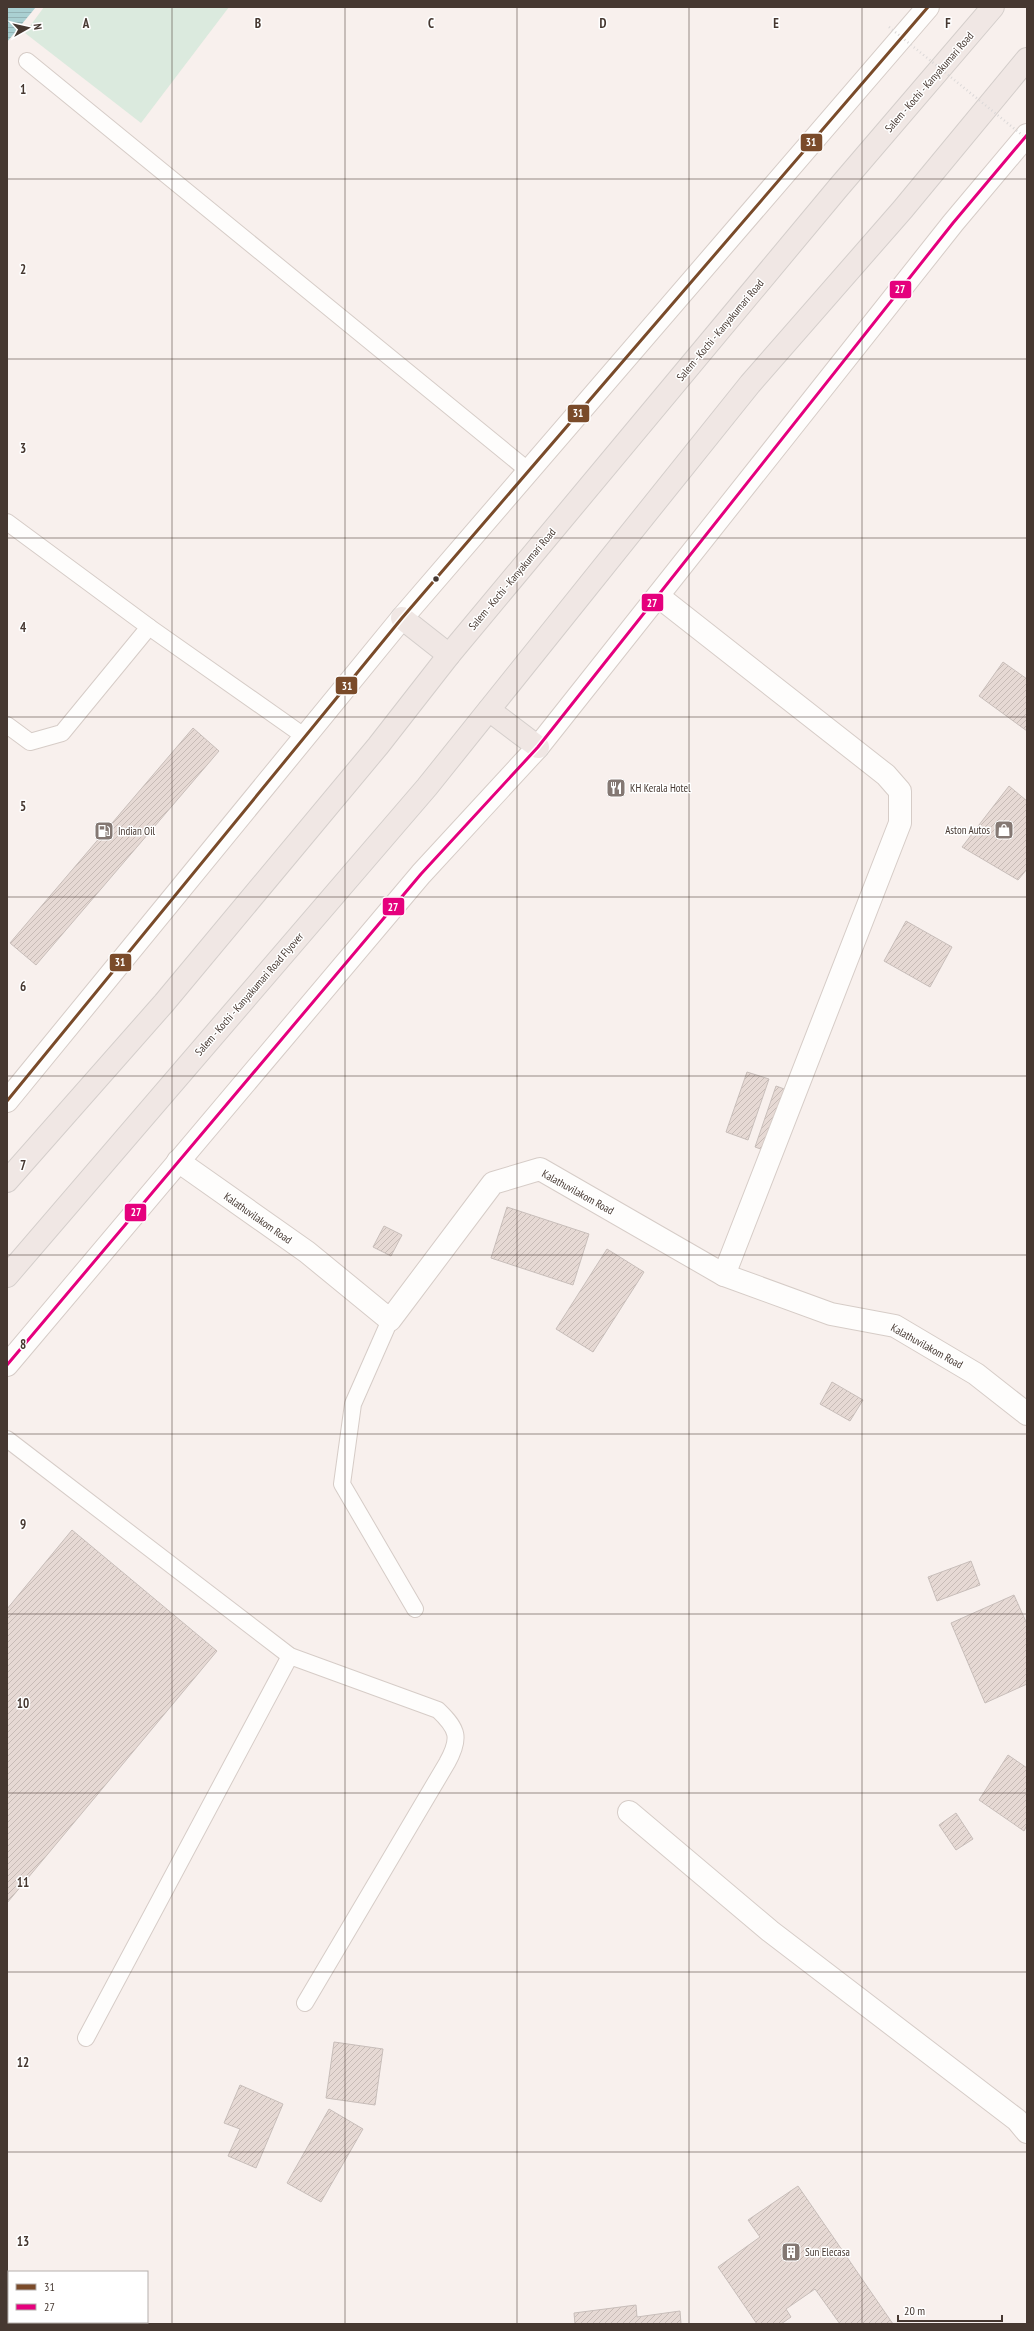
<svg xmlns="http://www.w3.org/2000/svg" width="1034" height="2331" font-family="'PT Sans Narrow',sans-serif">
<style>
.garden{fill:#dbeade}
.water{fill:url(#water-rules)}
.building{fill:url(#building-hatch);stroke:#c8beba}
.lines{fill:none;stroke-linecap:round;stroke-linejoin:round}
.lane-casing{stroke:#d6ccc7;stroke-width:18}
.street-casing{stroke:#d6ccc7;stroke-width:24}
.secondary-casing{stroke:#d6ccc7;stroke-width:24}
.highway-casing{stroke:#d4cecb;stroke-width:24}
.lane{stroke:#fefdfc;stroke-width:16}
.street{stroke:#fefdfc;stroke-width:22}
.secondary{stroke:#fefdfc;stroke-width:22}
.highway{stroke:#f0e7e4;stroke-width:22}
.path-bridge{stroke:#dbd8d8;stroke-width:2.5;stroke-dasharray:1 3;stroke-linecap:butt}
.bus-1-casing{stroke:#fff;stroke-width:6}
.bus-2-casing{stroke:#fff;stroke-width:6}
.bus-1{stroke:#7a4b2a;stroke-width:3}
.bus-2{stroke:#e5007d;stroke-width:3}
.grid{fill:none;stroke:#463831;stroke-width:1;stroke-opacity:0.55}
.bus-dot{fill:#463831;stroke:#fff;stroke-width:1.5}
.labels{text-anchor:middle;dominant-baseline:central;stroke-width:3;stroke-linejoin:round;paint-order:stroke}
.street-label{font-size:11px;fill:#463831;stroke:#fff}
.poi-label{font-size:11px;fill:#463831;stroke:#fff;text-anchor:start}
.grid-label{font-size:13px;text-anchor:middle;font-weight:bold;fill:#463831;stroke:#fff;stroke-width:3;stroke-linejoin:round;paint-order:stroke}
.line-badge{stroke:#fff;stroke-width:1.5}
.badge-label{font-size:11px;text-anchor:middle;font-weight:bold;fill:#fff}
</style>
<defs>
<pattern id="water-rules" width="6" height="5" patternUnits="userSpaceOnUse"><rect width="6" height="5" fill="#aad0d2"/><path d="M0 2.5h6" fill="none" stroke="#94b3b5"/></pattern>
<pattern id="building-hatch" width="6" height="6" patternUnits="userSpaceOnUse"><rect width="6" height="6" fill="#e6d9d4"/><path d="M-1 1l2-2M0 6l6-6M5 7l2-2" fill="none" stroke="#c7bbb6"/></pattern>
</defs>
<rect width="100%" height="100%" fill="#f8f0ed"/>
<path class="garden" d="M44,7H229L141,123L25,33Z"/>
<path class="water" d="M7,7H36L7,42Z"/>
<g class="building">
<path d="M1003,662L1027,679V731L979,696Z"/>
<path d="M193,728L219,751L36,965L10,943Z"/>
<path d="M1009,786L1027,801V869L1018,880L962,847Z"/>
<path d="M906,921L952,947L930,987L884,961Z"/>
<path d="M747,1072L769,1079L748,1140L726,1132Z"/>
<path d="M776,1086L798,1094L778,1155L755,1147Z"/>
<path d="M507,1207L589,1234L573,1285L491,1258Z"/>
<path d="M384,1226L402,1235L391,1256L373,1247Z"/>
<path d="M607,1249L644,1272L593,1352L556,1329Z"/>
<path d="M832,1382L863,1400L850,1421L820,1404Z"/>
<path d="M72,1530L217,1651L7,1903V1609Z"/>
<path d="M971,1561L980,1585L937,1601L928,1577Z"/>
<path d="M1014,1595L1027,1624V1684L985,1703L951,1623Z"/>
<path d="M1008,1755L1027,1768V1825L1024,1831L979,1800Z"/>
<path d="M956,1813L973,1839L956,1850L939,1825Z"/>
<path d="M334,2042L383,2049L375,2105L326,2098Z"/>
<path d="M240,2085L283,2104L256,2168L228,2156L240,2129L224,2123Z"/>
<path d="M329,2109L363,2129L321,2202L287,2183Z"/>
<path d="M798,2186L893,2324H840L815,2289L786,2309L791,2317L781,2324H757L718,2267L760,2237L748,2220Z"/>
<path d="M636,2305L637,2317L680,2311L681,2324H575L574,2313Z"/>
</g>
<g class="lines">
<g class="lane-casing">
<g id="lane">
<path d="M27,61L530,472"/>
<path d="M7,522L149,627L304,736"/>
<path d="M7,725L30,742L62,733L149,627"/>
<path d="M390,1320L353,1404L342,1484L415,1609"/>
<path d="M7,1439L290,1656L438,1710C458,1729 461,1738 447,1763L305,2003"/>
<path d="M86,2038L290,1656"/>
</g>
</g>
<g class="street-casing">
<g id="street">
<path d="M658,596L886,775L900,791V823L724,1275"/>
<path d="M178,1161L307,1252L390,1320L493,1183L540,1169L724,1275L831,1314L895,1326L976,1374L1027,1414"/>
<path d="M629,1812L770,1931L1017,2120L1027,2132"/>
</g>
</g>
<g class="secondary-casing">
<g id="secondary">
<path d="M7,1101L402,618L928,7"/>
<path d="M7,1365L421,874L538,747L953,223L1027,135"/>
</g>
</g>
<g class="highway-casing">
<g id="highway">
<path d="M402,618L449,655"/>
<path d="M489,710L538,747"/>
<path d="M7,1181L164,1003L378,746L449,655L838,188L993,7"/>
<path d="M7,1276L427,787L750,384L903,209L1027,59"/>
</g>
</g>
<use href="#lane" class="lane"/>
<use href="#street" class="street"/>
<use href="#secondary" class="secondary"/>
<use href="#highway" class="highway"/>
<path class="path-bridge" d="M889,27L1027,139"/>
<g class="bus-1-casing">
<path id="bus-1" d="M7,1101L402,618L928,7"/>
</g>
<g class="bus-2-casing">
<path id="bus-2" d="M7,1365L421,874L538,747L953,223L1027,135"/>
</g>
<use href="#bus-1" class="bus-1"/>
<use href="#bus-2" class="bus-2"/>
</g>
<path class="grid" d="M172,7V2324M345,7V2324M517,7V2324M689,7V2324M862,7V2324M7,179H1027M7,359H1027M7,538H1027M7,717H1027M7,897H1027M7,1076H1027M7,1255H1027M7,1434H1027M7,1614H1027M7,1793H1027M7,1972H1027M7,2152H1027"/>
<defs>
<g id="restaurant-square" transform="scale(1)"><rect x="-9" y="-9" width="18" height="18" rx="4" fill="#847873" stroke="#fff"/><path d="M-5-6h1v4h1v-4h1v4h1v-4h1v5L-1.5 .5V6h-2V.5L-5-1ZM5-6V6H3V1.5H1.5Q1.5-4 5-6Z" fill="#fff"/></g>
<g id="shop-square" transform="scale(1)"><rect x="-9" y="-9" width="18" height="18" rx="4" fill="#847873" stroke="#fff"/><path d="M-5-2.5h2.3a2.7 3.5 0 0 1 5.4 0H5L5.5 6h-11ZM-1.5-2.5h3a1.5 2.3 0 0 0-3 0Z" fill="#fff"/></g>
<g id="fuel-square" transform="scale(1)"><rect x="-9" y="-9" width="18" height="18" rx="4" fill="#847873" stroke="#fff"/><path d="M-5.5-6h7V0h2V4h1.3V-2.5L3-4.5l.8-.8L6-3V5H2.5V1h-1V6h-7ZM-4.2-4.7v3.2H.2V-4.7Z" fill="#fff"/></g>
<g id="building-square" transform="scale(1)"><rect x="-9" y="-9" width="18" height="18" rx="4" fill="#847873" stroke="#fff"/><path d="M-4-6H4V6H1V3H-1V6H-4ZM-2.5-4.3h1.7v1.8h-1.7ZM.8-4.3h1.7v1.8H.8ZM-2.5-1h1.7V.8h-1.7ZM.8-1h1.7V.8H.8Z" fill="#fff"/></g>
</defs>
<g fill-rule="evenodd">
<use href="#restaurant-square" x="616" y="788"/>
<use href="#shop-square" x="1004" y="830"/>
<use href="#fuel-square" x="104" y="831"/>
<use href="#building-square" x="791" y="2252"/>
</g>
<circle class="bus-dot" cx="436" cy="579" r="3.5"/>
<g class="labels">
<g class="street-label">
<text transform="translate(929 82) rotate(-49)">Salem - Kochi - Kanyakumari Road</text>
<text transform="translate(720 330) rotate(-50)">Salem - Kochi - Kanyakumari Road</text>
<text transform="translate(512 579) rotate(-50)">Salem - Kochi - Kanyakumari Road</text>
<text transform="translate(249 994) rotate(-49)">Salem - Kochi - Kanyakumari Road Flyover</text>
<text transform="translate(578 1192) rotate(29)">Kalathuvilakom Road</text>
<text transform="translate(258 1218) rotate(35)">Kalathuvilakom Road</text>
<text transform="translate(927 1346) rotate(29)">Kalathuvilakom Road</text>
</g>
<g class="poi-label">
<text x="630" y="788">KH Kerala Hotel</text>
<text x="990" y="830" text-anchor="end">Aston Autos</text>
<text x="118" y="831">Indian Oil</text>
<text x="805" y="2252">Sun Elecasa</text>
</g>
</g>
<g class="grid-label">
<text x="86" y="28">A</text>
<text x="258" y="28">B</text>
<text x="431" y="28">C</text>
<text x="603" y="28">D</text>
<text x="776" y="28">E</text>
<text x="948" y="28">F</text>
<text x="23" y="94">1</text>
<text x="23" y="274">2</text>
<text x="23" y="453">3</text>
<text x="23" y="632">4</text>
<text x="23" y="811">5</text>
<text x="23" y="991">6</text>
<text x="23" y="1170">7</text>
<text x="23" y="1349">8</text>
<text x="23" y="1529">9</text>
<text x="23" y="1708">10</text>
<text x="23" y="1887">11</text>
<text x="23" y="2067">12</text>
<text x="23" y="2246">13</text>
</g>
<g class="line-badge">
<rect x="800" y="133" width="23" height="19" rx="4" fill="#7a4b2a"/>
<rect x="889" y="280" width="23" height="19" rx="4" fill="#e5007d"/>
<rect x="567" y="404" width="23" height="19" rx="4" fill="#7a4b2a"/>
<rect x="641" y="593" width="23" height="19" rx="4" fill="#e5007d"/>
<rect x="335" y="676" width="23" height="19" rx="4" fill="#7a4b2a"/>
<rect x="382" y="897" width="23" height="19" rx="4" fill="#e5007d"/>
<rect x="109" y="953" width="23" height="19" rx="4" fill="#7a4b2a"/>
<rect x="124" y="1203" width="23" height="19" rx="4" fill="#e5007d"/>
</g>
<g class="badge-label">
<text x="811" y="146">31</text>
<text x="900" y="293">27</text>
<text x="578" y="417">31</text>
<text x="652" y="607">27</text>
<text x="347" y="690">31</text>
<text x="393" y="911">27</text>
<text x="120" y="966">31</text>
<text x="136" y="1216">27</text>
</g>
<rect width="1034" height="2331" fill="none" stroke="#463831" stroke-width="16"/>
<rect x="8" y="2271" width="140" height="52" fill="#ffffff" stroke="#b5afad"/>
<rect x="16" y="2284" width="20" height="6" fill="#7a4b2a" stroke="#b5afad"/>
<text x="44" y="2291" font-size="12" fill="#463831">31</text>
<rect x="16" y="2304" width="20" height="6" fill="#e5007d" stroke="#b5afad"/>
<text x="44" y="2311" font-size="12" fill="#463831">27</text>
<g transform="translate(28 28) rotate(82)" stroke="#ffffff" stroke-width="3" paint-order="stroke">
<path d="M0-3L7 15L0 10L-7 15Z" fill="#463831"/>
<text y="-6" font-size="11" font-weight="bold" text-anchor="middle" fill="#463831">N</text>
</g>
<path d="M898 2315v6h104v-6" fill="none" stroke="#463831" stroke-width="2"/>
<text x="904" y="2315" font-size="12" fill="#463831" stroke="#ffffff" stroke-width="3" paint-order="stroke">20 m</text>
</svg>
